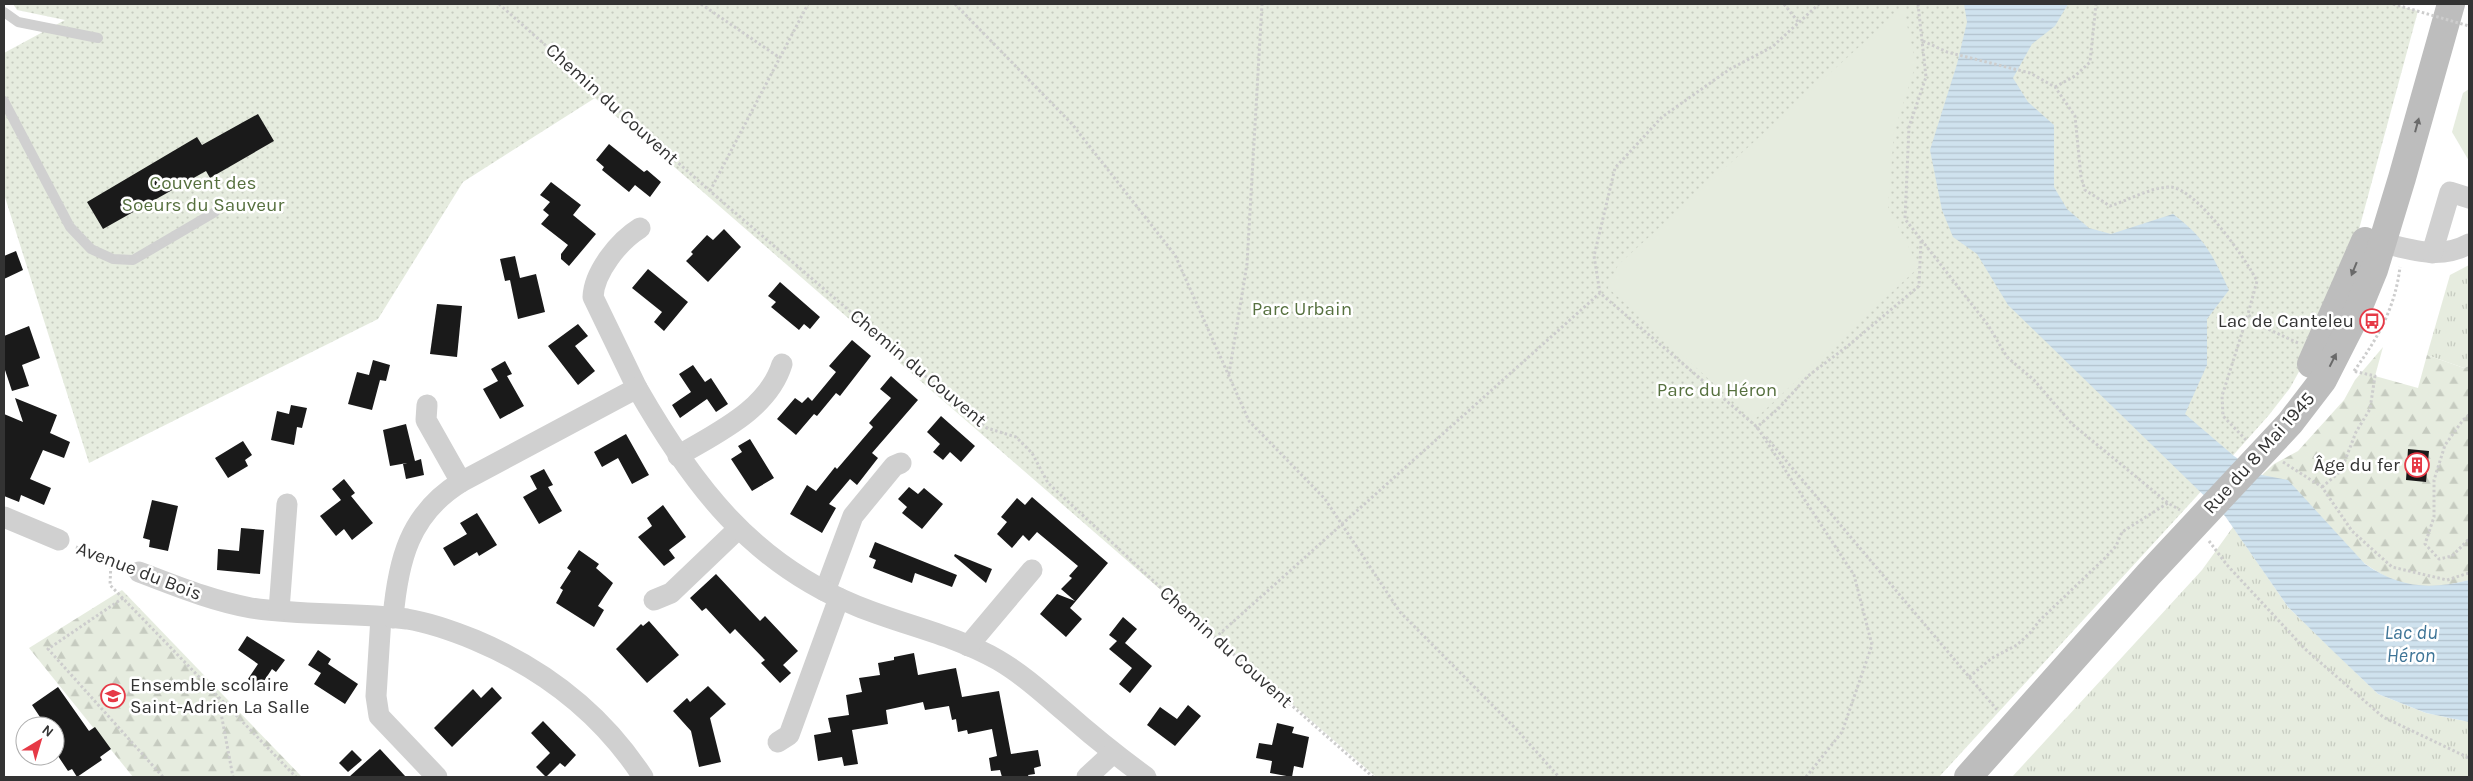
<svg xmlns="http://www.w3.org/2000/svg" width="2473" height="781" font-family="Karla,sans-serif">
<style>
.grass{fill:url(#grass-tufts)}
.forest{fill:url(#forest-firs)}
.park{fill:url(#park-dots)}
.pitch{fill:#e6ecdf}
.water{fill:url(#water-rules)}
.building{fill:#1a1a1a}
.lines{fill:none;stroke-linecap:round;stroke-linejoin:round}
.path{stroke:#cdcdcd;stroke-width:3;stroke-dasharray:2.5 2.5;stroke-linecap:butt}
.service{stroke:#d0d0d0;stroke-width:10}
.minor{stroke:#d0d0d0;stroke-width:21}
.secondary{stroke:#bdbdbd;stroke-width:28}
.path-bridge{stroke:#cdcdcd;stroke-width:3;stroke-dasharray:2.5 2.5;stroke-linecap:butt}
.oneway{fill:#6a6a6a}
.labels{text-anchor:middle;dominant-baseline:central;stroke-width:5;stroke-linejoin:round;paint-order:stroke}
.street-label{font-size:19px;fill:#333;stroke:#fff}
.park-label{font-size:19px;fill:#56703f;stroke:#fff}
.poi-label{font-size:19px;fill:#333;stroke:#fff;text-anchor:end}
.water-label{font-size:20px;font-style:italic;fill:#3f7597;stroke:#fff}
</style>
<defs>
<pattern id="grass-tufts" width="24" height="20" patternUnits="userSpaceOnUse" patternTransform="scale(1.25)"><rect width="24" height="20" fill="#e6ecdf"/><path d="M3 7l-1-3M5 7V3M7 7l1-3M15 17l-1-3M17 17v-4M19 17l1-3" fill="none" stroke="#c6cbc0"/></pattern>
<pattern id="forest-firs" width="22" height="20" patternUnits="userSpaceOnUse" patternTransform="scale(1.25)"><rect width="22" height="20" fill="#e6ecdf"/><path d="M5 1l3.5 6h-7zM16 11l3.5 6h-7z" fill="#c6cbc0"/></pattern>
<pattern id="park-dots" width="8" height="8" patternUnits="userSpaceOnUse" patternTransform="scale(1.25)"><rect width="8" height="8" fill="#e6ecdf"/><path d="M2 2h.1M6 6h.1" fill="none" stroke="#c6cbc0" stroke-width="1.8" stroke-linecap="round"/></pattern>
<pattern id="water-rules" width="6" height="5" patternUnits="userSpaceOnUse" patternTransform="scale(1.25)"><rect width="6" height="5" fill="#cfe2ee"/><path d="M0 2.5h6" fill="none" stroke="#b2c2cd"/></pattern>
</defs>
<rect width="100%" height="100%" fill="#fff"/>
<g class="grass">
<path d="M2469,265V366L2464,368L2427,355L2450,275Z"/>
<path d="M2233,527L2288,607L2378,694L2426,713L2469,722V777H2012L2202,570Z"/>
</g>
<g class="forest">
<path d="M2383,347L2375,376L2418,388L2427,355L2464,368L2469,366V580C2450,585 2432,588 2412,586C2369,580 2296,505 2262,475L2274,464L2298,451L2344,400L2355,380Z"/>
<path d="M122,590L302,777H133L29,648Z"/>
</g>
<path class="park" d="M13,4H2393L2418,11L2358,233L2307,357L2290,388L2269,415L2196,497L1939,777H1376L595,98L463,182L378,319L89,463L4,194V53L65,20L17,10Z"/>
<g class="pitch">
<path d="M1903,7L1916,64L1894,132L1888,207L1919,267L1754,420L1608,288L1618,265Z"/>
<path d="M2469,89V161L2452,132L2463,93Z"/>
</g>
<path class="water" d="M1964,4H2068L2055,26L2032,44L2013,78L2028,102L2054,125V187L2067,209L2089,228L2111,234L2173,214C2205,238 2212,254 2229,290L2207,319V365L2185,414L2234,456L2262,475L2288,480L2365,564C2399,588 2430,590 2469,580V722L2426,713L2378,694L2335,653L2288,607L2225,516L2008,305L1977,254L1953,237L1942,210L1930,150L1957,64L1967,22Z"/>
<g class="building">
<path d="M258,114L274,141L210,178L206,171L103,229L87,202L197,137L202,145Z"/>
<path d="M609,144L644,172L647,170L661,182L650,197L635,185L629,192L602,170L604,167L596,160Z"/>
<path d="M551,182L581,205L573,215L596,234L569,266L561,259V254L568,245L541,224L549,215L543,210L550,202L540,195Z"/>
<path d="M724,229L741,247L708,282L686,261L693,254L691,252L707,235L713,240Z"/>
<path d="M16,251L23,270L4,279V256Z"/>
<path d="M515,256L520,278L536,274L545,312L518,319L510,280L505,281L500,259Z"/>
<path d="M648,269L688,302L664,331L654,322L662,312L632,288Z"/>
<path d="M780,282L820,317L810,329L804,324L799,330L771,307L776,302L768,296Z"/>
<path d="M437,304L462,306L457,357L430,354Z"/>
<path d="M578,324L588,336L575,346L595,371L578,385L548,346Z"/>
<path d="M29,326L40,358L22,365L29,386L12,391L4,367V336Z"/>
<path d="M852,340L871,356L840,396L836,393L817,416L814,414L796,435L777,419L795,398L802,403L808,397L812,401L836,372L829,366Z"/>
<path d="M373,360L390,365L386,381L380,380L372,410L348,404L357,372L369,375Z"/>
<path d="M505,361L512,374L507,376L524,406L500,419L483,389L498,381L491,369Z"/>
<path d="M693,365L705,382L711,378L728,404L716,412L707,399L680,418L672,405L691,392L679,374Z"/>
<path d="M891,376L918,400L872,453L878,458L857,485L850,479L829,504L836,508L822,533L790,514L807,485L816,491L835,467L837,469L873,427L869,423L891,398L880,389Z"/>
<path d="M15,398L57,415L50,433L70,442L64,458L43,450L30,479L51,488L44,505L21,495L19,502L4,496V414L23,422Z"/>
<path d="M291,405L307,408L302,428L297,427L294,445L271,440L277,411L289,414Z"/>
<path d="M941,416L975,446L961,462L950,452L943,460L933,452L940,444L927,432Z"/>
<path d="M406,424L415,461L421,459L424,475L406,479L403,464L407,463L390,466L383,430Z"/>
<path d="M626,434L649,475L632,484L618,458L602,467L594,452Z"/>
<path d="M750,439L774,478L752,491L731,459L742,452L738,446Z"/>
<path d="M243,441L252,455L245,460L248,466L228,478L215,458Z"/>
<path d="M2408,449L2429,451L2426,482L2406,480Z"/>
<path d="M544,469L553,485L548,487L562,511L539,524L523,497L537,489L530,476Z"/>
<path d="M344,479L355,493L351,496L373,523L352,540L344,529L336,536L320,516L341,500L332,489Z"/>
<path d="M909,487L918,494L924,488L943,504L922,529L902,513L907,507L898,499Z"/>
<path d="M1032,497L1108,563L1070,608L1082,619L1066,637L1040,614L1057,594L1075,601L1061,589L1072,578L1069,576L1078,566L1037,532L1029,541L1023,535L1012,548L997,534L1007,522L1001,517L1017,498L1025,505Z"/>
<path d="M152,500L178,506L168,551L149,547L150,540L143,538Z"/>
<path d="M663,505L686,537L669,550L675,558L664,566L638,537L652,526L647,518Z"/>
<path d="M477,513L497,545L479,556L477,552L454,566L443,548L467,534L460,523Z"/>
<path d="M241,528L264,530L260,574L217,570L218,549L239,551Z"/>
<path d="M875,542L957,575L952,587L915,573L912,583L873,568L876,560L869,557Z"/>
<path d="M579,550L599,564L596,568L613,583L598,606L604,610L594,627L556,603L563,590L560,588L571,571L567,568Z"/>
<path d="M955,554L992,569L986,583L954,556Z"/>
<path d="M716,574L760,621L765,616L798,651L783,665L791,673L780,683L761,663L765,660L735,629L730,634L706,608L702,611L690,598Z"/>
<path d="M1123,617L1137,629L1125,643L1152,666L1130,693L1119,684L1132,668L1109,649L1117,641L1109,635Z"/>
<path d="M649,621L679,655L647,683L616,649L641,624L643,626Z"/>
<path d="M247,636L285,660L276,672L272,669L260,687L248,679L258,664L238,650Z"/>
<path d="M318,650L331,659L328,664L358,684L345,704L314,684L321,673L308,665Z"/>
<path d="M914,653L918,675L956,668L962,697L999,691L1011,754L1038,750L1041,766L1034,768L1035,774L1028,775L1029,777H1002L1000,770L991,771L989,758L997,756L992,729L968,734L967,730L958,732L956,719L952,720L949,706L925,710L923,702L886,710L888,724L852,730L858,764L844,766L842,757L818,761L814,735L831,732L828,718L849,715L846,695L862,692L859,678L880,675L878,663L894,660V657Z"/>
<path d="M708,686L726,704L710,718L721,762L699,767L691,731L673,711L687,698L690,702Z"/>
<path d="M58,687L89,731L95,727L111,749L100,757L102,760L77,777L72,769L68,771L56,753L62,749L55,739V726H46L32,705Z"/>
<path d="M492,687L502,698L452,747L434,728L473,689L481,698Z"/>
<path d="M1188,705L1201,716L1175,746L1147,725L1160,707L1177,719Z"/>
<path d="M543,721L576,755L565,767L560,763L546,777L536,767L550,753L531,733Z"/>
<path d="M1277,723L1294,727L1292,733L1309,737L1303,768L1294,766L1292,777L1270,773L1272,761L1256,758L1259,743L1272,745Z"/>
<path d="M380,749L406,777H349Z"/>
<path d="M352,750L362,760L348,772L339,763Z"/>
</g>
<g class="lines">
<g class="path">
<path d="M499,4L710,191L973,417L987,428L1016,437L1032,453L1048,483L1215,638L1373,777"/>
<path d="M701,4L780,58"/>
<path d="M955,4L1072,124L1175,255L1249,421L1325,499L1400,612L1517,730L1559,777"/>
<path d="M1784,4L1799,23"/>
<path d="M1918,4L1926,77L1909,127L1905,219L1988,325L2007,357L2034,380L2072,424L2168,503L2180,510"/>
<path d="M1923,41L1947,52L2030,73L2055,87L2075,116L2081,177L2085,190L2110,206C2129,200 2149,188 2169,187C2195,186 2246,259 2257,281L2248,314L2255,323L2298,343"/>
<path d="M2055,87L2075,76L2090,62L2096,4"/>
<path d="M710,191L808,4"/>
<path d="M2354,371C2378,338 2395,308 2400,267"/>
<path d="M1229,374L1247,264L1262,4"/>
<path d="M2469,415L2463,420L2445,445L2434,480V517L2425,544L2439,559L2452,556L2469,539"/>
<path d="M1758,429L1757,427L1779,408L1808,376L1849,345L1919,286L1921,240"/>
<path d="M1766,437L1998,711"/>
<path d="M2246,440L2223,416L2222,396L2248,314"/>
<path d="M2283,462L2322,487L2352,531L2392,567L2447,580L2469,573"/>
<path d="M2322,487L2341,471L2356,432L2370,409L2375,376L2353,371"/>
<path d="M2209,541L2227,565L2305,649L2383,717L2469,758"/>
<path d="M76,547L124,566"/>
<path d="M111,561L110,585L296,777"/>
<path d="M123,598L48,649L163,777"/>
<path d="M1215,638L1600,293"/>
<path d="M1969,677L1992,658L2017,645L2030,633L2040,620L2104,559L2116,546L2122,532L2168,503"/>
<path d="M218,697L233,777"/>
<path d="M1806,777L1842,732L1872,645L1854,575L1757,427L1600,293L1594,256L1615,168L1662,117L1730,69L1772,47L1819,4"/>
</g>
<g class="service">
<path d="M4,12L18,22L98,38"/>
<path d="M4,101L70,227L91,249L113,259L133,260L215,212"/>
</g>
<g class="minor">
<path d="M2368,239C2403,247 2436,262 2469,244"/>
<path d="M2432,253L2450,192L2469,198"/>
<path d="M637,388L593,297C594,272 619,241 640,228"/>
<path d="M427,405L426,420L461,482"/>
<path d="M678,456C716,433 768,410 782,364"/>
<path d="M4,517L59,540"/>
<path d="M139,572C176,586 212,601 251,608C302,616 355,612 407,619C431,623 453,631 475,640C544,669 602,714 643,777"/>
<path d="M825,591L853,516L894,466L901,463"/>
<path d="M654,600L671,593L738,529"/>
<path d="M279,610L287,504"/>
<path d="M381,617L376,696L379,716L437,777"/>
<path d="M393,618C398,561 409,514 461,482L637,388C692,484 751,563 857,606C903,625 955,635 998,660C1022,674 1043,693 1064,711C1090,734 1117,756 1146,777"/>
<path d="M968,646L1032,570"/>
<path d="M778,742L789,735L839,598"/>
<path d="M1087,777L1113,753"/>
</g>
<g class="secondary">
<path d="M2311,364L2365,241"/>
<path d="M1968,777L2148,575L2290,423L2323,380L2353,321L2374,270L2402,178L2451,4"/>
</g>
<path class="path-bridge" d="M2393,4L2469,26"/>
</g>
<defs><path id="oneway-solid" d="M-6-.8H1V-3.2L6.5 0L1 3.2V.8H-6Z" transform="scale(1.25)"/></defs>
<g class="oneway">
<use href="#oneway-solid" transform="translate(2417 125) rotate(-75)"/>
<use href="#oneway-solid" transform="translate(2354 269) rotate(112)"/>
<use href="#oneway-solid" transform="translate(2333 360) rotate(-63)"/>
</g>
<defs>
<g id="bus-ring" transform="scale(1.25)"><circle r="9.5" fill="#fff" stroke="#e63946" stroke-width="1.5"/><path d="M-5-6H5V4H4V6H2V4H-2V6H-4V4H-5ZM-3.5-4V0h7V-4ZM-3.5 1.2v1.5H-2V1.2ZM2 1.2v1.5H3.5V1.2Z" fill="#e63946"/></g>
<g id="building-ring" transform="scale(1.25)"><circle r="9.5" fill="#fff" stroke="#e63946" stroke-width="1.5"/><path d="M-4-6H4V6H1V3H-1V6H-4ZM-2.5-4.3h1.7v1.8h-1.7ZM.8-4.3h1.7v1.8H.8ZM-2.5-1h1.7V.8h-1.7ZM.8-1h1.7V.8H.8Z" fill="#e63946"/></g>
<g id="school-ring" transform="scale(1.25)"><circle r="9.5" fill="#fff" stroke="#e63946" stroke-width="1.5"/><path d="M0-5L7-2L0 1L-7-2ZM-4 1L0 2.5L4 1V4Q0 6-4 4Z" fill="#e63946"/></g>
</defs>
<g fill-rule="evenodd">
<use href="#bus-ring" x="2372" y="321"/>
<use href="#building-ring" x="2417" y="465"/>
<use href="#school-ring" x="113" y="696"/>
</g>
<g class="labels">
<g class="street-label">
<text transform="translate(612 104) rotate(42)">Chemin du Couvent</text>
<text transform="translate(918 368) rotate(40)">Chemin du Couvent</text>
<text transform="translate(2259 453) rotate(-48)">Rue du 8 Mai 1945</text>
<text transform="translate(139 571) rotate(21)">Avenue du Bois</text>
<text transform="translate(1226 647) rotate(42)">Chemin du Couvent</text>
</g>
<g class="park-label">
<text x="203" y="183">Couvent des<tspan x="203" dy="22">Soeurs du Sauveur</tspan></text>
<text x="1302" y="309">Parc Urbain</text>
<text x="1717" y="390">Parc du Héron</text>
</g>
<g class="poi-label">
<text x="2354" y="321">Lac de Canteleu</text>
<text x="2400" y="465">Âge du fer</text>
<text x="130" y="685" text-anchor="start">Ensemble scolaire<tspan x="130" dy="22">Saint-Adrien La Salle</tspan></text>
</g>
<g class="water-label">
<text x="2411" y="632">Lac du<tspan x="2411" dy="23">Héron</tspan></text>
</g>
</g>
<rect width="2473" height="781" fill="none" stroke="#333333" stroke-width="10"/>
<g transform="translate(40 741) rotate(38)"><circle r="24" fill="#ffffff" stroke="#adadad"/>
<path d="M0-4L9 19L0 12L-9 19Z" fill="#e63946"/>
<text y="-8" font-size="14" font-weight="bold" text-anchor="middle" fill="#333333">N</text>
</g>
</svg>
